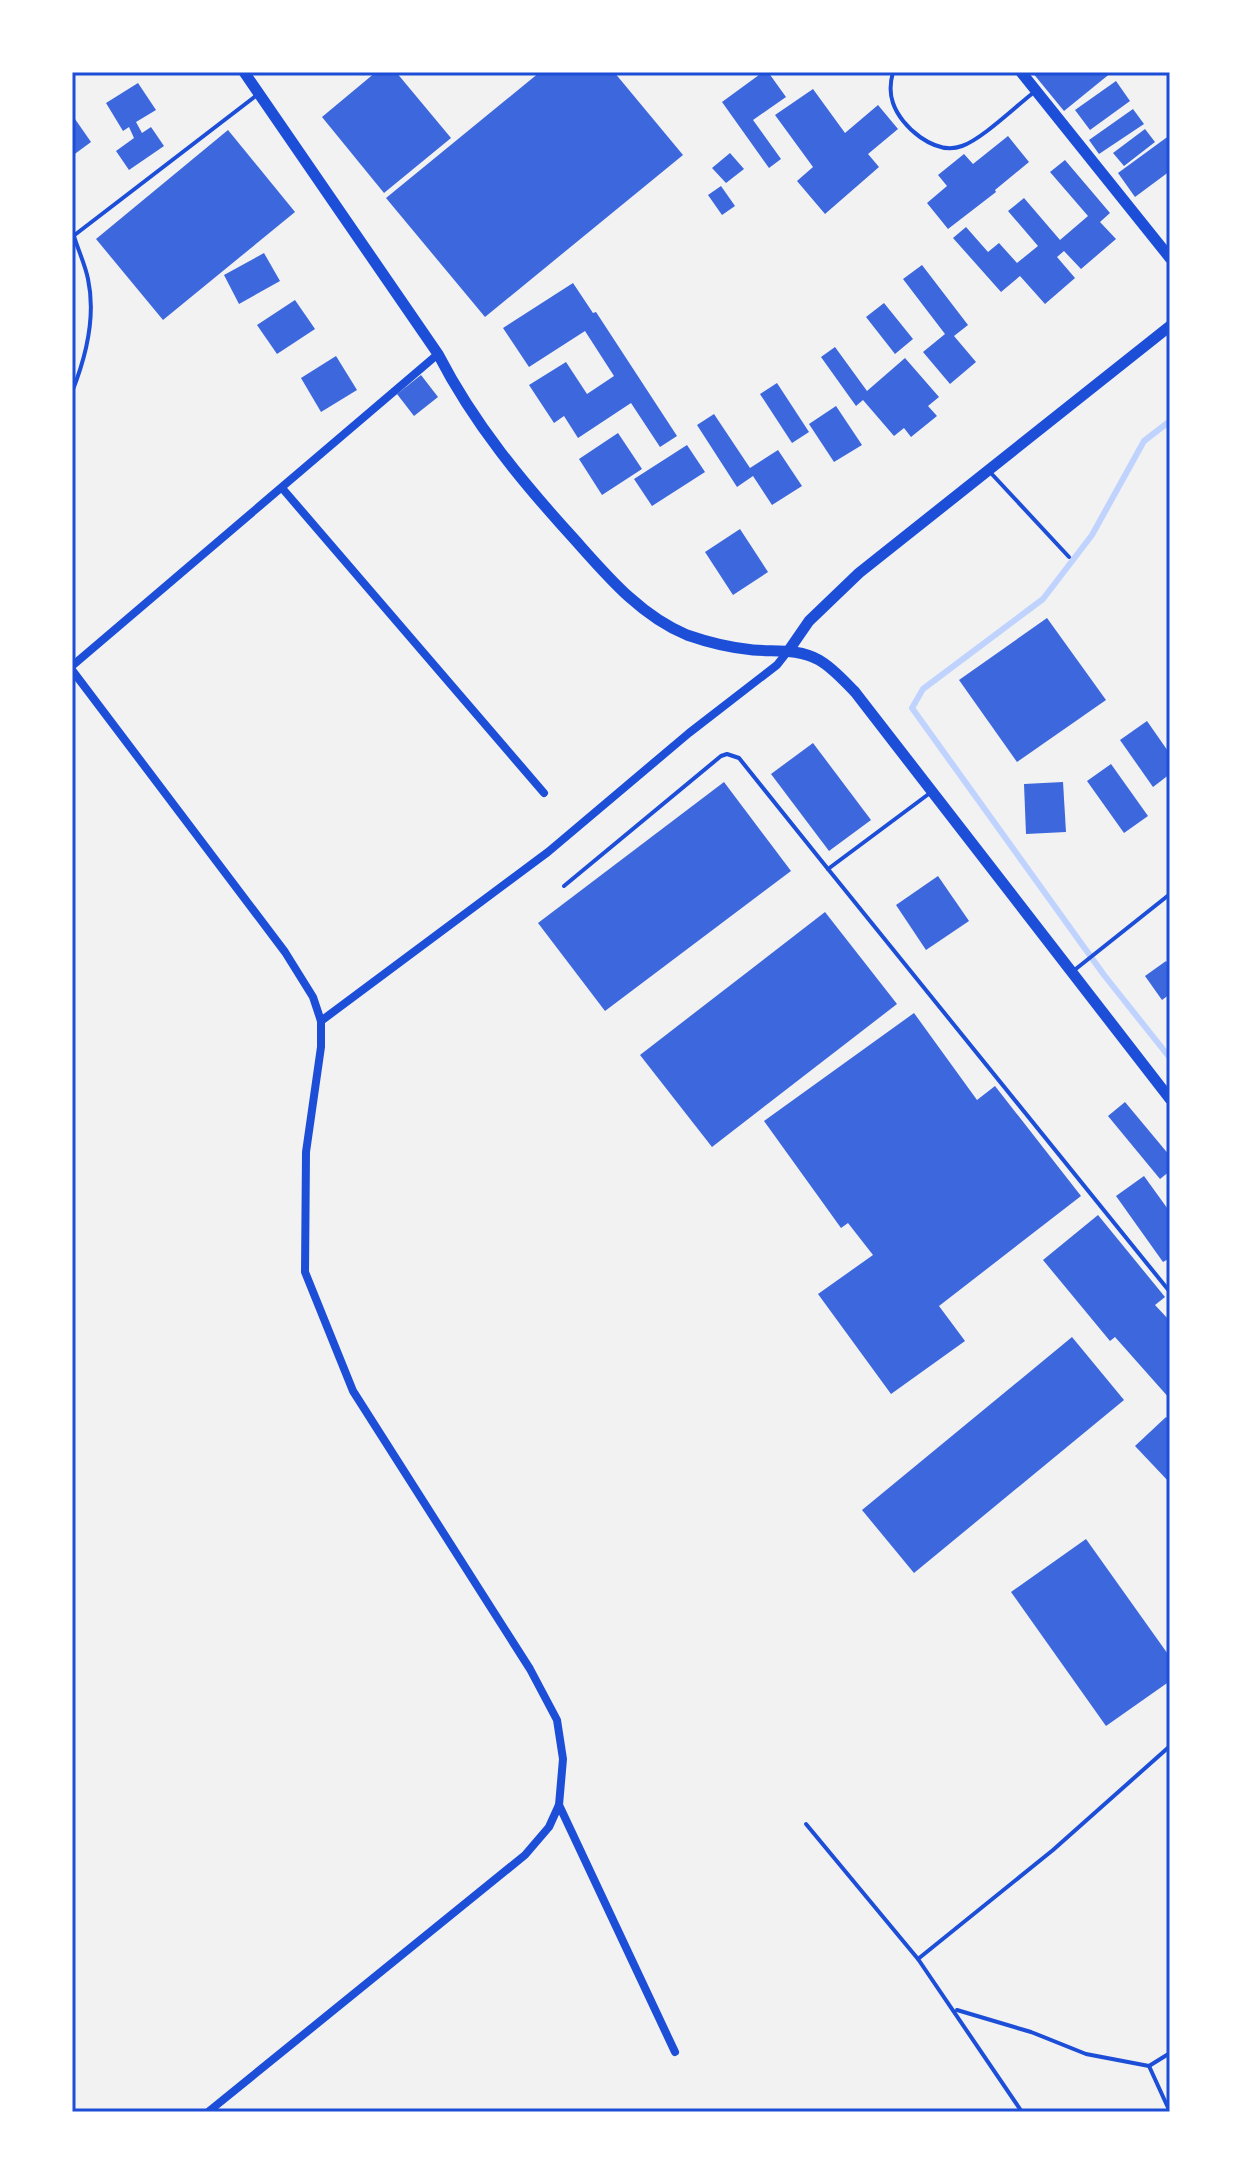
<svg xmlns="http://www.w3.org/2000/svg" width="1242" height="2184" font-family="'PT Serif',serif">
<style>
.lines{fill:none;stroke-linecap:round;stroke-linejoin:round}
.stream{stroke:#bfd3fe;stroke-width:6}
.building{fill:#3d67dc}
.service{stroke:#1d4ed8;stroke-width:4}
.minor{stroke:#1d4ed8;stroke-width:8}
.secondary{stroke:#1d4ed8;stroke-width:11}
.neatline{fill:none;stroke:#1d4ed8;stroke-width:3}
</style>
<rect width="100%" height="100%" fill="#f2f2f2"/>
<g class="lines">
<path class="stream" d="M1170,421L1144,441L1092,535L1043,599L923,689L912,708L1104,975L1170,1058"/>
</g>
<g class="building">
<path d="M376,72H396L451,138L384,193L322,117Z"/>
<path d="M540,72H614L683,155L485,317L386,198Z"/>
<path d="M763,72H768L786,97L753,120L781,159L769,168L722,102Z"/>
<path d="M1032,72H1112L1064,111Z"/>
<path d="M1116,81L1130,101L1090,130L1075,110Z"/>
<path d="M138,83L156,110L136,122L142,133L151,127L164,146L129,170L116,151L134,138L129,127L123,131L106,103Z"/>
<path d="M813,89L845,133L878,105L898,129L868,154L879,167L825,214L797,181L813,167L775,115Z"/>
<path d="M1133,109L1144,124L1099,154L1089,140Z"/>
<path d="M75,119L91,142L72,156V121Z"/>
<path d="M1145,129L1155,142L1124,166L1113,153Z"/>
<path d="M228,130L295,212L163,320L96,239Z"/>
<path d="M1170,135V171L1135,197L1118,173Z"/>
<path d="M1008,136L1029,162L995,190L996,192L948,229L927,203L947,186L938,175L964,154L973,164Z"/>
<path d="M730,153L744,169L726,183L712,168Z"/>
<path d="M1065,160L1110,213L1100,222L1116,239L1081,269L1064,251L1057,257L1075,278L1045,304L1020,276L1001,292L953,238L966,227L988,252L999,243L1017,263L1038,246L1008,211L1024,198L1060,240L1088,216L1050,172Z"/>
<path d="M721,186L735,206L722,215L708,195Z"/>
<path d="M264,253L280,281L239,304L224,275Z"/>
<path d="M922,265L968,325L954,336L976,362L950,384L923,352L945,334L903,279Z"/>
<path d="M573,283L593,313L596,312L677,436L660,447L631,403L578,438L564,416L554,423L529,385L566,362L587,394L614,376L585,331L529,367L503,328Z"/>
<path d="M295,300L315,329L277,354L257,325Z"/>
<path d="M884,303L913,339L895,354L866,317Z"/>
<path d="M835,347L867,391L905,358L939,397L928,406L937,416L911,437L904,428L894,436L863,400L856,406L821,357Z"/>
<path d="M336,356L357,390L321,412L301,378Z"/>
<path d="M421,375L438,397L414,416L397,394Z"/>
<path d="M777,383L809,432L792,443L760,394Z"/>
<path d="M836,406L862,445L834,462L809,424Z"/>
<path d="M714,414L750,468L778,450L802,486L772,505L753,476L737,487L697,425Z"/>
<path d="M618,433L642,469L602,495L579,459Z"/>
<path d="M687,445L705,472L652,506L634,479Z"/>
<path d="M740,529L768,572L733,595L705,552Z"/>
<path d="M1047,618L1106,700L1017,762L959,680Z"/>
<path d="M1147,721L1170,754V774L1153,787L1120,740Z"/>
<path d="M813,743L871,820L829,851L771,774Z"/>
<path d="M1111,764L1148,816L1124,833L1087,781Z"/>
<path d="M724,782L791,871L605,1011L538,923Z"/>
<path d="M1063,782L1066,832L1026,834L1024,784Z"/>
<path d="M938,876L969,921L926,950L896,905Z"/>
<path d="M825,912L897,1004L712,1147L640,1055Z"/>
<path d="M1166,961L1170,967V994L1162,1000L1145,976Z"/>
<path d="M914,1013L977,1100L995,1086L1081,1196L939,1306L965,1341L891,1394L818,1294L873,1255L848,1223L841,1228L764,1121Z"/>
<path d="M1125,1102L1170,1156V1171L1160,1179L1108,1116Z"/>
<path d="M1144,1176L1170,1212V1258L1163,1262L1116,1196Z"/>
<path d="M1098,1215L1165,1297L1155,1305L1170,1321V1399L1115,1337L1110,1341L1043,1260Z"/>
<path d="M1072,1337L1124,1400L914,1573L862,1510Z"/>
<path d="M1166,1417L1170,1421V1483L1135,1446Z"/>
<path d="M1086,1539L1170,1657V1681L1106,1726L1011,1592Z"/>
</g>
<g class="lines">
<g class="service">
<path d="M893,72C890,83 889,92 893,103C901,127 935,156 962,146C982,139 1015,107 1033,93"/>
<path d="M72,237L257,95"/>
<path d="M72,392C86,357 96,316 88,279C85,264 78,250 74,236"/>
<path d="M989,471L1069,557"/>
<path d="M930,793L828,869L1170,1292"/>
<path d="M564,886L721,756L727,754L739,758L828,869"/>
<path d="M1072,972L1170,894"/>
<path d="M806,1824L918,1959"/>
<path d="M957,2010L1031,2032L1086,2054L1149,2066L1170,2112"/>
<path d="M1149,2066L1170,2053"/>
<path d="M1022,2112L918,1959L1053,1850L1170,1746"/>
</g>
<g class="minor">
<path d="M282,488L544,793"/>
<path d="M72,666L438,354"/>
<path d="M72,670L285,952L313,997L321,1021V1047L306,1152L305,1272L353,1391L530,1669L557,1720L563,1759L559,1805L549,1827L525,1855L208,2112"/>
<path d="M321,1021L548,852L689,733L777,665L788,651"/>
<path d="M559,1805L675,2052"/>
</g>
<g class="secondary">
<path d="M244,72L438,354C474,424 523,483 576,541C608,577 641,616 687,635C707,642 732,648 753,650C775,652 798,648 819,660C833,668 844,681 855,692L1170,1099"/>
<path d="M1021,72L1170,258"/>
<path d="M789,650L809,621L859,573L1170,326"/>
</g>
</g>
<rect width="1242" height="2184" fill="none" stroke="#ffffff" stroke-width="148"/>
<rect x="74" y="74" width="1094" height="2036" class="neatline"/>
</svg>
